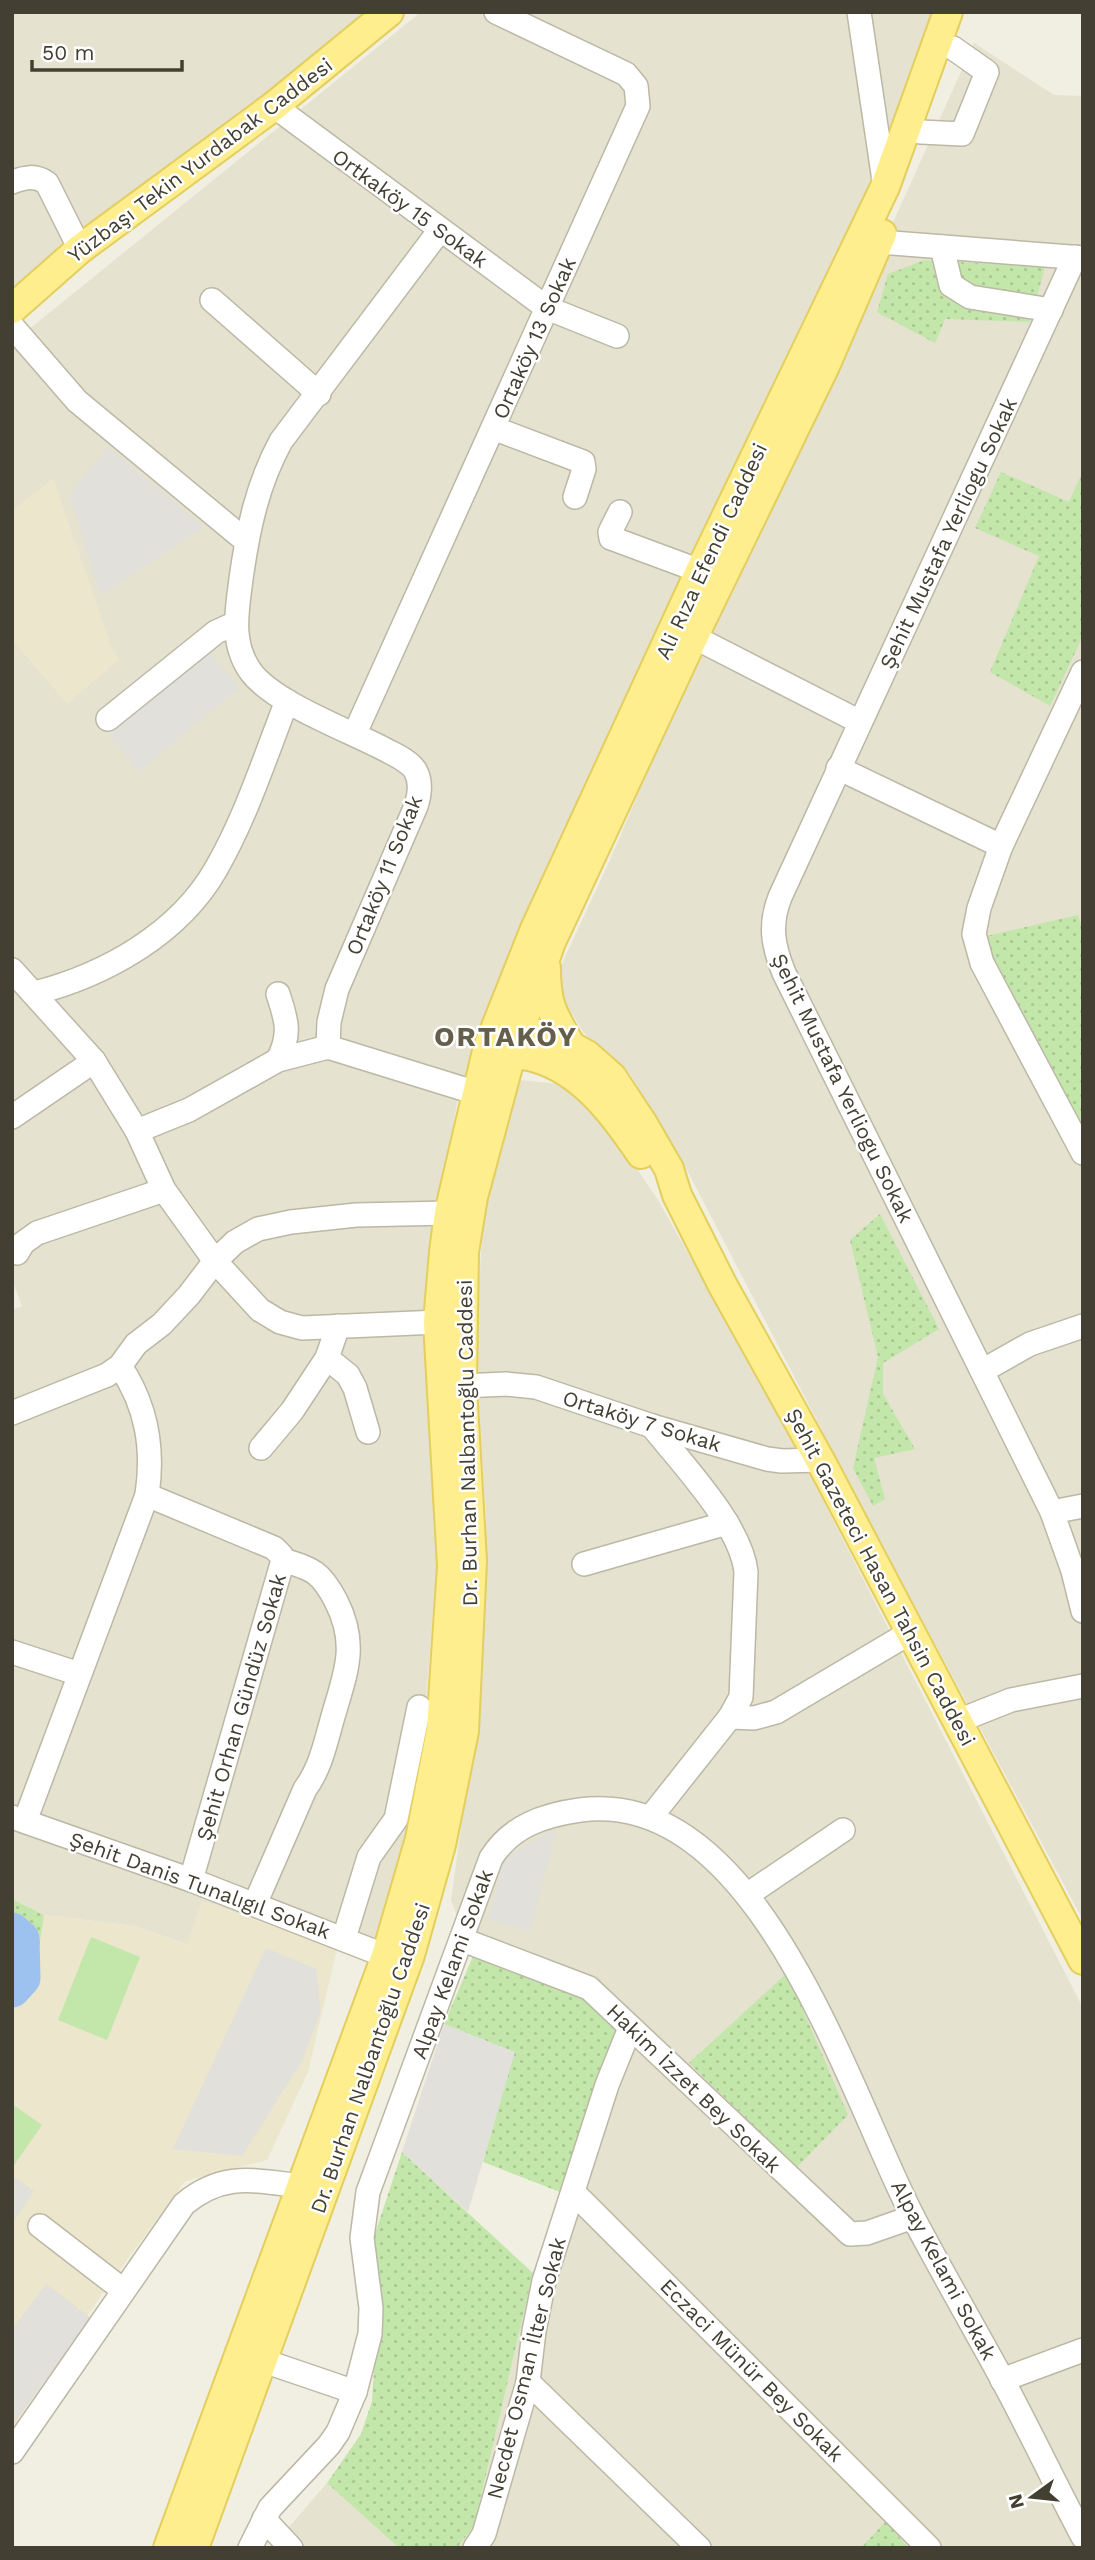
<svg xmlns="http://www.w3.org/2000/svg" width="1095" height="2560" font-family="'Work Sans',sans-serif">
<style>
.residential{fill:#e5e2d0}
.education{fill:#ebe6cc}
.grass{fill:url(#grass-dots)}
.park{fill:#c3e6aa}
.parking{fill:#e1e0db}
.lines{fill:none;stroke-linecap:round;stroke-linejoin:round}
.river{stroke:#9dc2f0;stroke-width:37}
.minor-casing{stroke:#bcb8a5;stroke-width:26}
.major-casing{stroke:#e3ce5e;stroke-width:32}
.minor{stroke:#fff;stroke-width:23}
.major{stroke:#feee8e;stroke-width:28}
.labels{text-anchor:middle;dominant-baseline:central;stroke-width:5;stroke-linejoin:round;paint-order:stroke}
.street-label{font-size:21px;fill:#433f33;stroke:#fff}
.district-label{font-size:28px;font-weight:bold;letter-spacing:2px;fill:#655e4a;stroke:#fff}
</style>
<defs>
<pattern id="grass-dots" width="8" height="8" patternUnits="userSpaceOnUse" patternTransform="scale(1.75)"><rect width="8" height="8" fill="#c3e6aa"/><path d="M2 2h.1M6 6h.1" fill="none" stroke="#a9c693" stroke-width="1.8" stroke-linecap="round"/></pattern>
</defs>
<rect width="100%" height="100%" fill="#f1efe2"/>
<g class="residential">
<path d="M12,12H396L12,311Z"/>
<path d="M421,12H935L877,187L639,668L519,938L458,1097L436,1222L431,1331L437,1560L419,1788L372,1960L202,1901L188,1945L135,1926L44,1915L12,1899V1310L22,1306L12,1280V343Z"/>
<path d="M974,43L1054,95L1083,96V1920L866,1515L687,1170L630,1074L584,1033L560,994V968L609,862L704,641Z"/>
<path d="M519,1080L560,1084L604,1120L658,1200L778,1413L1083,2008V2548H908L886,2522L861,2548H457L474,2526L533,2273L616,2030L577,1992L473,1956L451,1900L482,1682L486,1515L475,1353L485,1188Z"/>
<path d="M327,2483L399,2548H271Z"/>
</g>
<g class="education">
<path d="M53,478L112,648L120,659L67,704L12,640V511Z"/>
<path d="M202,1901L337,1949L308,2072L267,2160L185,2181L102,2294L12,2429V2006L36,1969L44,1915L135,1926L187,1945Z"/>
</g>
<g class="grass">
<path d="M925,260L1045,267L1030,322L945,319L935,343L877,312L888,274Z"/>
<path d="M1083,471V636L1050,706L990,672L1039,556L975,528L1001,472L1069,502Z"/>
<path d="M1078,915L1083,930V1139L992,964L987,936Z"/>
<path d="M880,1214L939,1329L883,1363V1394L915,1449L874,1458L885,1499L873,1506L853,1468L878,1357L850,1240Z"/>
<path d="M12,1899L44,1915L36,1969L12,2006Z"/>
<path d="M473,1956L577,1992L616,2030L560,2192L483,2162L514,2052L444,2024Z"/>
<path d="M787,1973L848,2115L797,2167L689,2063Z"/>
<path d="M402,2152L533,2273L474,2526L457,2548H399L327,2483L361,2434L372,2401L379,2292L374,2237Z"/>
<path d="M886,2521L908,2548H861Z"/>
</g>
<g class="park">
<path d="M91,1937L140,1957L107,2040L58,2020Z"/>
<path d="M12,2104L42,2125L12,2168Z"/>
</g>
<g class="parking">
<path d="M108,447L204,527L101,595L70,494Z"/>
<path d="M208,651L239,688L139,771L108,734Z"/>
<path d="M556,1828L530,1931L488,1920L504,1858Z"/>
<path d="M266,1948L316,1969L321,2011L302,2061L242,2156L173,2149Z"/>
<path d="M444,2024L515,2052L468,2212L402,2152Z"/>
<path d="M12,2176L34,2191L12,2224Z"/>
<path d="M46,2284L91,2318L12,2426V2330Z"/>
</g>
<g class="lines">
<path class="river" d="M12,1931L21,1939L22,1978L12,1989"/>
<g class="minor-casing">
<g id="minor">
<path d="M859,12L885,187"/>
<path d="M274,106L547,308L617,336"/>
<path d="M921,132L962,134L987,72L953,48"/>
<path d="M12,182C26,177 35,175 47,183L80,249"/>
<path d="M880,242L1083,258"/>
<path d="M942,247L951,285L970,297L1051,310"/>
<path d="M1075,257L780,897C769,925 773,946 784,973L1052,1512L1073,1571L1083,1611"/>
<path d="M212,300L319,394"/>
<path d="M12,326L77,401L246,541"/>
<path d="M493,428L583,462L584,469L575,497"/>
<path d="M620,512L610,532L611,538L700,571"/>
<path d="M694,637L860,722"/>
<path d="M1083,672L1001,846L979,908L974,934L982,963L1083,1153"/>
<path d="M108,719L216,632L236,623"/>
<path d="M355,733L638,106L636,86L626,74L496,12"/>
<path d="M838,768L1001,846"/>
<path d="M12,970L94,1061L137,1131L164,1190L215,1261L260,1310L280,1322L302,1328L438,1322"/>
<path d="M35,993C105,975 179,934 216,869C246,817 265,757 287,701"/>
<path d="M328,1047L329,1022L337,989L416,806C420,794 422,782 415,770C408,760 395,755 384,749C348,730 274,703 251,672C230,643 237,611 241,579C248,529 257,485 281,441L440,230"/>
<path d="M278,1060C291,1034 287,1021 278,994"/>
<path d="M12,1117L94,1061"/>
<path d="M137,1131L189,1110L278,1060L328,1047L493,1098"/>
<path d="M17,1253L23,1243L37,1233L164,1190"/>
<path d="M327,1358L348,1375L355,1388L368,1432"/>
<path d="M982,1371L1030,1344L1083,1326"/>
<path d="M462,1386L506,1384L536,1387L652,1426L767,1459L782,1461L820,1460"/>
<path d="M12,1413L107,1375L120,1366L136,1344L162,1324L189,1295L215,1261L235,1242L258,1229L291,1222L356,1215L449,1213"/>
<path d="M261,1448L292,1411L327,1358L338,1326"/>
<path d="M147,1495L274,1548L281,1555L283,1560L191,1880"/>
<path d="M1052,1512L1083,1506"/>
<path d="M584,1564L727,1523"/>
<path d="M12,1652L79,1674"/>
<path d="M730,1717L754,1718L776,1712L911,1632"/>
<path d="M958,1721L1011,1700L1083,1686"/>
<path d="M12,1817L191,1880L386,1956"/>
<path d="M650,1818L730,1717L741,1697L746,1572C741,1525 682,1464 652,1426"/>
<path d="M25,1821L147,1495C154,1448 147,1406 120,1366"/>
<path d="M747,1895L843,1830"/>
<path d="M255,1904L305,1789C320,1769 325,1745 332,1720C345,1674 359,1646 336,1601C321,1572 313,1569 283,1560"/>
<path d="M344,1938L369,1857L396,1819L419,1707"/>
<path d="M463,1940L589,1988L850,2234L867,2233L913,2217"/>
<path d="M574,2193L929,2548"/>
<path d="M40,2226L123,2290"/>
<path d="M264,2361L355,2392"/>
<path d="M1002,2380L1083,2350"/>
<path d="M528,2382L699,2548"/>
<path d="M12,2452L184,2204C224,2171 255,2181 302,2186"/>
<path d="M264,2519L291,2548"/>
<path d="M250,2548L270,2508L329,2445L338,2432L355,2392L370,2334L371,2308L362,2238L368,2192L491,1858C511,1826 544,1815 580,1810C760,1786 850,2097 914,2219C942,2272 972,2324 1001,2377C1029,2429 1055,2484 1083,2537"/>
<path d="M475,2548L484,2534L528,2382L534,2331L544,2281L607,2085L630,2028"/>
</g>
</g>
<g class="major-casing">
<g id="major">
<path d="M12,309L80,249L274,106L389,12"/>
<path d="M546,968C546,1006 553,1014 571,1046"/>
<path d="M504,1023L571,1046L587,1055L612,1077L643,1124L669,1169L677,1195L722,1284L820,1460L1083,1960"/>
<path d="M495,1049C508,1054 520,1054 533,1057C582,1070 614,1114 641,1154"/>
<path d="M168,2548L386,1956L420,1839L441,1730L452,1566L438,1322L444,1252L449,1213L488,1047L535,929L700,571L885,187L948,12"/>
<path d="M194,2548L410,1955L441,1845L464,1731L472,1561L462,1386L464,1252L473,1197L511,1055L551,942L701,621L825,366L882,234"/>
</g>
</g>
<use href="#minor" class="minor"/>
<use href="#major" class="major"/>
</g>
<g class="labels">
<g class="street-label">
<text transform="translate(200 160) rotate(-37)">Yüzbaşı Tekin Yurdabak Caddesi</text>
<text transform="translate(410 208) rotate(36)">Ortkaköy 15 Sokak</text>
<text transform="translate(534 338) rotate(-66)">Ortaköy 13 Sokak</text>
<text transform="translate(948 533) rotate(-65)">Şehit Mustafa Yerliogu Sokak</text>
<text transform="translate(711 551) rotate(-65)">Ali Rıza Efendi Caddesi</text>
<text transform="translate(384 875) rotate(-68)">Ortaköy 11 Sokak</text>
<text transform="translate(843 1088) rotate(64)">Şehit Mustafa Yerliogu Sokak</text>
<text transform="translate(642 1421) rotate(17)">Ortaköy 7 Sokak</text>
<text transform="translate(467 1443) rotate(-91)">Dr. Burhan Nalbantoğlu Caddesi</text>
<text transform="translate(881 1577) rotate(62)">Şehit Gazeteci Hasan Tahsin Caddesi</text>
<text transform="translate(241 1707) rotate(-74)">Şehit Orhan Gündüz Sokak</text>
<text transform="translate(200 1885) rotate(20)">Şehit Danis Tunalıgıl Sokak</text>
<text transform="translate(452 1964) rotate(-70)">Alpay Kelami Sokak</text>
<text transform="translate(370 2058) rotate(-71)">Dr. Burhan Nalbantoğlu Caddesi</text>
<text transform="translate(694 2088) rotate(44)">Hakim İzzet Bey Sokak</text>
<text transform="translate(944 2270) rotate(62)">Alpay Kelami Sokak</text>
<text transform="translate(526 2368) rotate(-76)">Necdet Osman İlter Sokak</text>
<text transform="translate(752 2370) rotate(45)">Eczaci Münür Bey Sokak</text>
</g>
<g class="district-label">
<text x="506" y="1036">ORTAKÖY</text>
</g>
</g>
<rect width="1095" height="2560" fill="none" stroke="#433f33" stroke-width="28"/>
<g transform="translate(1032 2497) rotate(255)" stroke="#ffffff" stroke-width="5" paint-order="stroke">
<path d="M0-5L12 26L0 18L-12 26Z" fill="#433f33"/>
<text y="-10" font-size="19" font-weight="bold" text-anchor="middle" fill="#433f33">N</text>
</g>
<path d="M32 60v10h150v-10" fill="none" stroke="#433f33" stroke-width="3.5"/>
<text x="42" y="60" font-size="21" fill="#433f33" stroke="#ffffff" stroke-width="5" paint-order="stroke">50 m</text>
</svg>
